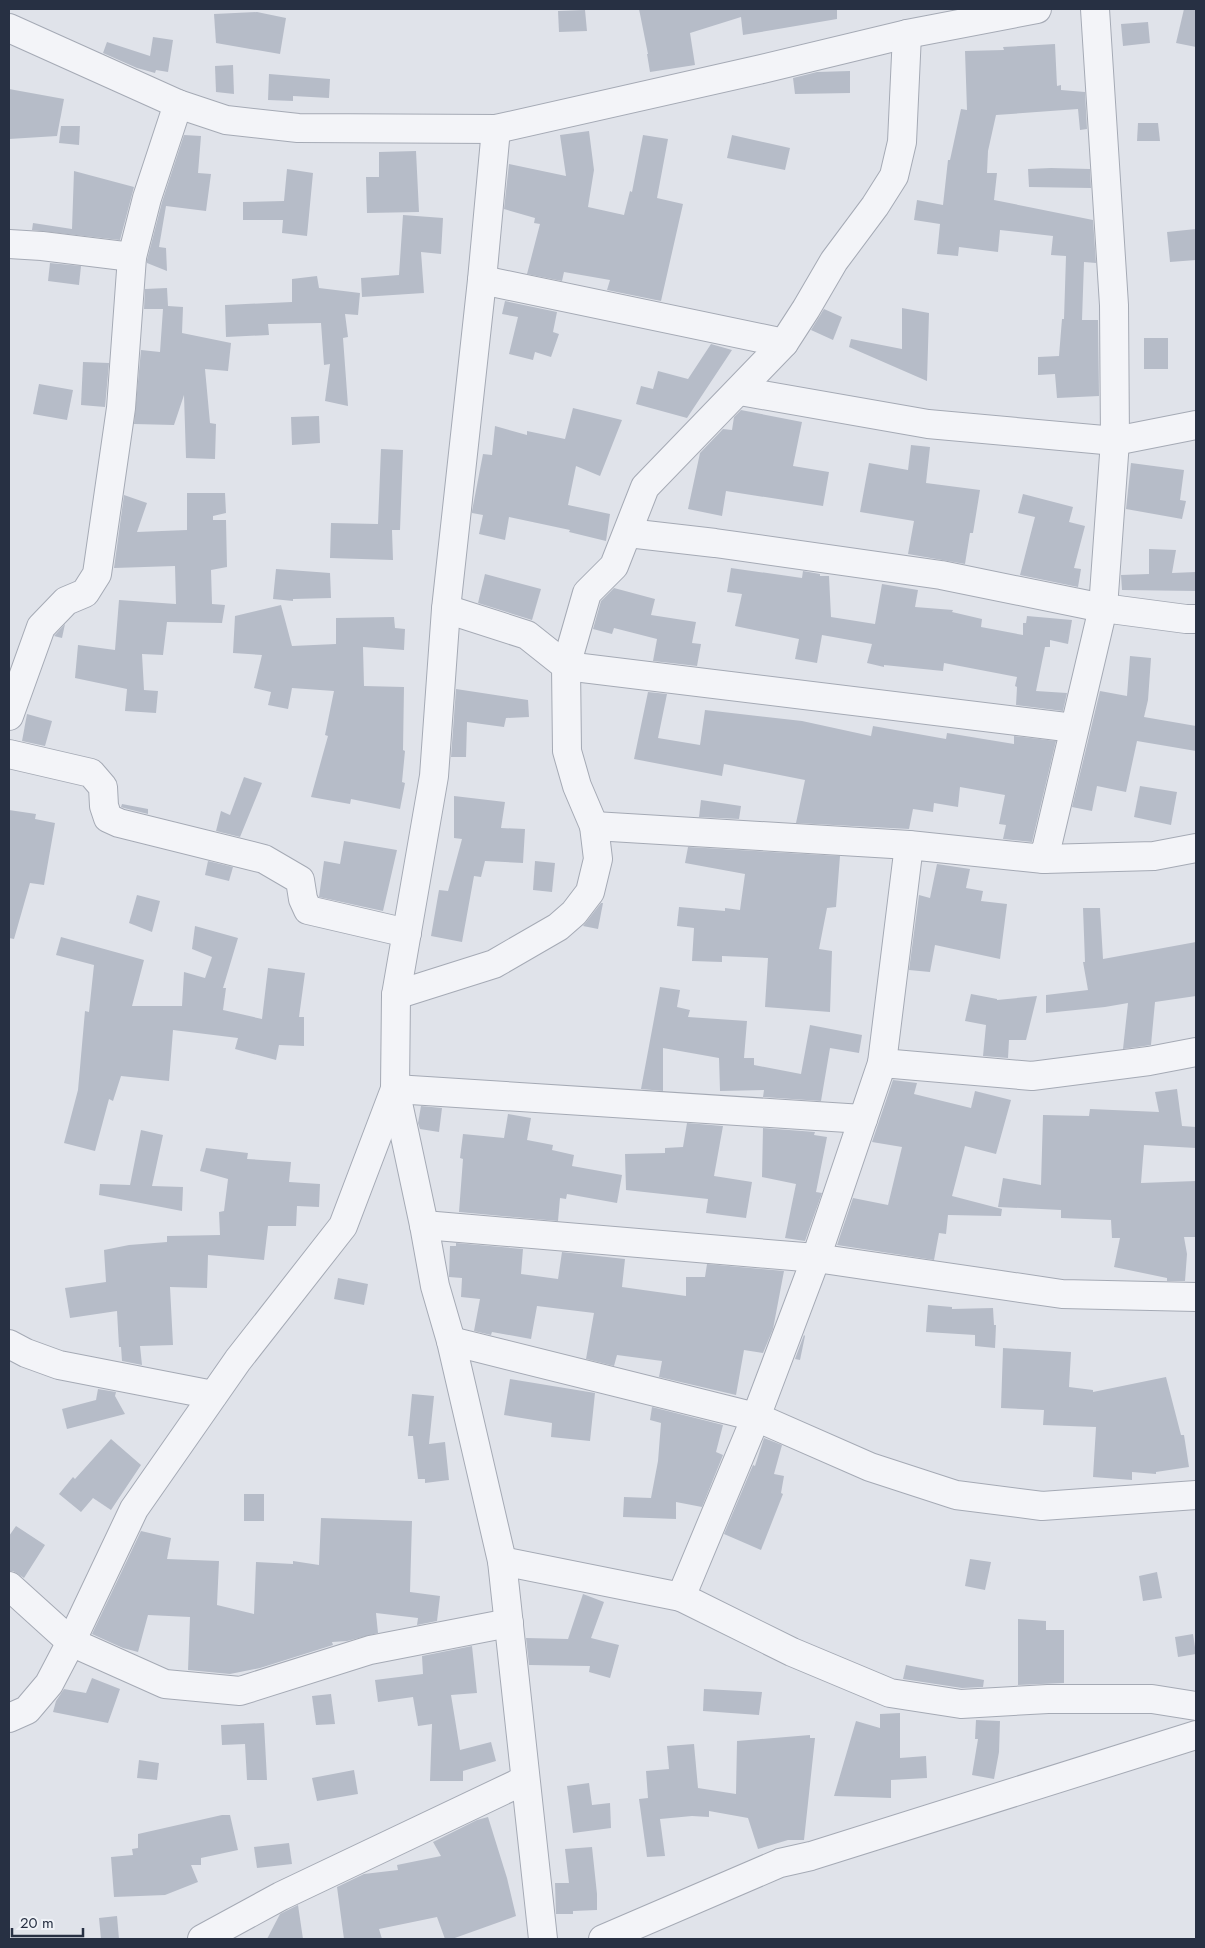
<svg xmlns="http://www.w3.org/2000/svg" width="1205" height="1948" font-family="Jost,sans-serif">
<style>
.building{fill:#b6bcc8}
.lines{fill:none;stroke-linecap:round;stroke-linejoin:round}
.minor-casing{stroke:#a5aab5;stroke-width:30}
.minor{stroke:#f3f4f8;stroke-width:28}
</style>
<rect width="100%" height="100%" fill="#e0e3ea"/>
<g class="building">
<path d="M639,9H837V19L743,35L741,17L690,33L695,65L650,72L647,54H648Z"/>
<path d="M1184,9H1196V47L1176,43Z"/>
<path d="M585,10L587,31L559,32L558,11Z"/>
<path d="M257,12L286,18L280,54L216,43L214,14Z"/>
<path d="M1148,22L1150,43L1123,46L1121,24Z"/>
<path d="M153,37L173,40L168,72L156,70L155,73L137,68L103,53L107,42L150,56Z"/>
<path d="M1055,44L1057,86L1061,85V90L1085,92L1087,129L1080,130L1078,109L996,115L988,151L987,173H997L994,200L1093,220L1096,263L1084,262L1082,320H1098L1099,396L1057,398L1055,374L1038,375V357L1059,356L1062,319H1064L1066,256L1051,255L1053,236L1000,230L998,252L959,247L958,256L937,254L940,224L914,220L917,200L943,205L948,160H950L961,109L967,110L965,51L1004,50L1003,47Z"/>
<path d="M233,65L234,94L216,92L215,66Z"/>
<path d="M850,71V93L795,94L793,78L817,72Z"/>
<path d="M269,74L330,79L329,98L293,96V101L268,100Z"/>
<path d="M9,89L64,99L57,136L9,139Z"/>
<path d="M1138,123H1158L1160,141H1137Z"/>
<path d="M61,126H80L79,145L59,143Z"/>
<path d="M589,131L594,170L588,207L624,215L630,191L632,192L643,135L668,139L657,198L683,204L661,301L607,290L610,280L564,272L562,281L527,274L540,224L534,223L535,218L504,209L509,164L566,176L560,135Z"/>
<path d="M184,135L201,136L198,173L211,174L206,211L166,206L159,247L166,248L167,271L147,263V260L162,202Z"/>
<path d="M732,135L790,148L785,170L727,158Z"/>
<path d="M416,151L419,212L367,213L366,177H379V152Z"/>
<path d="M1051,168L1090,169L1091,188L1029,187L1028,169Z"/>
<path d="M287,169L313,173L307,236L282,233L283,220H243V202L284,201Z"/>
<path d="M74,171L134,187L120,240L32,230L33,223L72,229Z"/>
<path d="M403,215L443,218L441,254L421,252L424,293L362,297L361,278L399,275Z"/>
<path d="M1196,229V260L1170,262L1167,232Z"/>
<path d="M50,263L81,266L79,285L48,281Z"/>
<path d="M317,276L319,288L360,293L358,315L345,314L348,337L343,338L348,406L325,401L330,364L324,365L321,323L268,324L269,335L226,337L225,305L292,302V279Z"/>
<path d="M167,288L168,306L183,307L182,333L231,343L228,371L205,369L210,423L216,424L215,459L186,458L184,395L174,425L134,424L141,350L160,352L163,309H144L145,289Z"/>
<path d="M505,301L557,312L553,332L559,334L551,357L535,352L533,360L509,354L518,317L502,314Z"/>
<path d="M902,308L929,313L927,381L849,347L851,339L902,349Z"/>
<path d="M824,309L842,317L833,340L811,330Z"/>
<rect x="1144" y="338" width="24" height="31"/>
<path d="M711,344L732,350L687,418L636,404L641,386L653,389L658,371L688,379Z"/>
<path d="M83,362L109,363L105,407L81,405Z"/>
<path d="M39,384L73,390L67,420L33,414Z"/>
<path d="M573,408L622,420L600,476L576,466L568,505L610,514L606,541L569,532L570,530L509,517L505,540L479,534L483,515L472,513V511L483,454L492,455L495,426L527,435V431L565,439Z"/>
<path d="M741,410L802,422L793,466L829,472L823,506L726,491L722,516L688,509L700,453L723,429L732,430L734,417Z"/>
<path d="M319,416L320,443L292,445L291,417Z"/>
<path d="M911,445L930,447L926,483L980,490L973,533H970L965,564L908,554L914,521L860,512L869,463L908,470Z"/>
<path d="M381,449L403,450L400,530H392L393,560L330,558L331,523L378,524Z"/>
<path d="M1131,463L1184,470L1180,500L1186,501L1182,519L1126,509Z"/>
<path d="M187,493H225L226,513L213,516V520H226L227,567L211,570L212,604L225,605L222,623L167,622L163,655L142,654L144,690L158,691L156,713L125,711L127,689L75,678L78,645L115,650L119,600L176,604L175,566L114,568L124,495L147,503L137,532L187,530Z"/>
<path d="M1023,494L1073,507L1069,522L1085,526L1074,568L1081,569L1078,587L1020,575L1035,517L1018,513Z"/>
<path d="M1149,549L1176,550L1172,573L1196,572V591L1122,590L1121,575L1149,574Z"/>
<path d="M731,568L802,578L803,571L820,574V576H829L831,617L875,624L882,584L918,590L915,607L953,610L952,612L982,619L981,627L1023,635V623H1026L1027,616L1072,620L1068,644L1050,640V647H1045L1036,691L1067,693L1063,711L1016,705L1017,687L1015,686L1017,677L944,663L943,671L884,665V667L867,663L872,644L822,635L817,663L795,659L799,639L735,626L742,594L727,592Z"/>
<path d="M276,569L330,573L331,598L293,599V601L273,599Z"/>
<path d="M485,574L541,589L532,620L478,603Z"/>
<path d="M614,588L655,599L651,615L696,622L692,643L701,644L697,666L653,661L657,639L614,628L612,634L593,629L601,601Z"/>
<path d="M281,605L292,646L336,644V618L394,617L395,628L405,629L404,650L363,647L364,686L404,687L403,750L405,751L402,782L405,783L400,809L351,799L350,804L311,797L328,736L325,735L334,691L292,688L288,709L268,705L271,692L254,688L262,655L233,653L235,616Z"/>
<path d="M65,624L62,638L54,636L55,635Z"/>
<path d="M1130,656L1151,658L1148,700L1144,717L1196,726V751L1137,741L1126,792L1097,786L1092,811L1072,807L1100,691L1127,696Z"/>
<path d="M456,689L528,700L529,717L506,718L504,727L467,722L466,757H451Z"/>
<path d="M648,692L667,694L658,738L700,745L705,710L802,721L871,736L873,726L946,739L947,733L1014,744V736L1056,741L1032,842L1003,839L1006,825L999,824L1005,795L960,787L958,807L934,803L933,812L913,809L909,829L796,823L805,780L724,764L722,776L634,759Z"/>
<path d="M27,714L52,721L45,746L22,741Z"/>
<path d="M244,777L262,783L240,837L216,831L221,811L230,815Z"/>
<path d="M1140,786L1177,792L1171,825L1134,817Z"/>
<path d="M454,796L505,802L501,828L525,829L523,863L485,861L481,877L474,876L462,942L431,936L439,890L448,891L462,839L454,838Z"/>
<path d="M701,800L741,806L739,819L699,817Z"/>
<path d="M122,804L148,809V814L124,808L121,807Z"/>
<path d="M9,810L36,814L35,819L55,823L44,885L30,883L14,939L9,938Z"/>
<path d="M344,841L397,850L383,911L319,897L324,861L340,864Z"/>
<path d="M688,847L840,856L836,907L827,908L819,949L832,951L830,1012L765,1007L768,958L722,956V962L692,961L694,928L677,926L679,907L725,911V908L740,910L745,874L685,863Z"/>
<path d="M208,861L233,867L229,881L205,875Z"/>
<path d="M535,861L555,863L552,892L533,890Z"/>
<path d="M937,864L970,869L966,888L983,891L981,901L1007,904L1000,959L935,945L930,972L909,970L919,895L930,898Z"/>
<path d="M137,895L160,901L152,932L129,923Z"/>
<path d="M601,903H603L598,929L583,926Z"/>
<path d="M1083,908H1100L1103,959L1196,942V996L1155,1002L1151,1045L1123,1049L1128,1003L1105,1007L1046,1013V995L1088,990L1083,962H1085Z"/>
<path d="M195,926L238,938L223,988H226L223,1010L262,1019L268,968L305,973L299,1017H304V1046L279,1045L276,1060L235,1049L238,1038L173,1030L169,1081L121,1076L113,1101L109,1099L95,1151L64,1143L78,1090L85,1011L89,1012L94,965L56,955L61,937L144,960L132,1006H182L184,972L205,978L212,957L192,949Z"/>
<path d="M660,987L680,990L677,1007L690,1010L688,1017L747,1021L744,1058H754V1065L801,1074L810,1025L862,1035L859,1053L830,1048L821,1101L763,1097L764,1090L720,1091L719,1058L663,1048V1091L641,1089Z"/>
<path d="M971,994L997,999V1000L1037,996L1026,1040H1009L1008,1058L983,1056L986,1025L965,1021Z"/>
<path d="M893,1080L917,1083L914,1094L971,1108L975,1091L1011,1100L996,1154L965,1146L952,1196L1002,1209L1001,1216L948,1215L946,1234L939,1233L934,1260L837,1245L853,1198L888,1205L902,1147L872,1142Z"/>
<path d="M1177,1089L1182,1126L1196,1127V1148L1144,1145L1141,1183L1196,1181V1237H1184L1187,1254L1185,1281H1167V1278L1114,1267L1120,1238H1112L1111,1220L1061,1218V1210L998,1207L1003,1178L1041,1185L1043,1115L1089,1116L1090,1109L1159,1112L1155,1092Z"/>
<path d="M421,1106L442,1108L439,1132L420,1129L418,1123Z"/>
<path d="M508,1114L531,1118L527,1140L553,1145L552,1150L574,1155L572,1166L622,1175L617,1203L567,1194L566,1199L560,1198L558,1221L459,1212L463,1159L460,1158L463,1134L504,1138Z"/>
<path d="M687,1123L723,1126L714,1176L752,1182L746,1218L706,1213L708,1199L626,1190L625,1154L665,1153V1148L683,1147Z"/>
<path d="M763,1128L815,1132L814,1135L827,1137L816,1192L822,1193L805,1241L785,1238L796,1184L762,1177Z"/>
<path d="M141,1130L163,1135L152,1186L183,1187L182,1211L99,1195L100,1184L130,1185Z"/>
<path d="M206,1148L248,1153L247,1159L291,1162L289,1182L320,1184L319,1207L297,1206L296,1226H268L264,1260L208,1255L207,1288L170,1287L173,1345L140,1346L142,1365L122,1361L121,1347H119L117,1311L70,1318L65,1288L106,1282L104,1250L129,1245L167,1242V1236L220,1235L219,1212L224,1211L228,1179L200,1171Z"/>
<path d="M456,1243L523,1249L521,1274L558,1279L562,1252L625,1259L622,1287L686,1296V1277H705L707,1264L784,1271L773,1329L763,1353L744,1350L736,1395L659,1377L662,1361L617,1355L614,1366L586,1359L594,1313L537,1306L531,1339L492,1332L491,1335L474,1331L480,1299L461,1297L462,1278L449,1277L450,1246H456Z"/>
<path d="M338,1278L368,1284L364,1305L334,1299Z"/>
<path d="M928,1305L952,1307V1309L993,1308L994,1325H996L995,1348L975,1346V1335L926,1332Z"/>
<path d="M804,1335L805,1336L800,1360L795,1359Z"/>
<path d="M1003,1348L1071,1352L1069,1387L1093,1390V1392L1166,1377L1181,1435H1184L1189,1467L1156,1472V1474L1132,1472V1480L1093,1477L1096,1427L1043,1425L1044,1410L1001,1408Z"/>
<path d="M510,1379L595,1393L590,1441L551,1437L552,1423L504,1415Z"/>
<path d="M98,1389L116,1392L115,1396L125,1414L67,1429L62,1409L96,1400Z"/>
<path d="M412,1394L434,1396L429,1444L445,1442L449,1480L425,1483V1479H418L413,1436H408Z"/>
<path d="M652,1407L723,1425L716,1452L723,1455L702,1507L676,1502V1519L623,1517L624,1497L651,1498L658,1461L661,1423L650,1420Z"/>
<path d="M764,1438L782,1445L774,1474L784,1476L781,1493L783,1494L761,1550L724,1534L753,1465L755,1466Z"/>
<path d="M111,1439L141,1465L111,1510L93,1498L81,1512L59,1494L73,1477L75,1479Z"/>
<rect x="244" y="1494" width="20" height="27"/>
<path d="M321,1518L412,1521L410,1592L440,1596L437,1621L417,1625L418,1618L376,1613L378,1633L347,1641L332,1642L333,1645L260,1668L230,1674L188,1670L190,1617L148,1615L138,1652L123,1648L92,1634L141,1531L171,1538L167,1559L219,1561L217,1605L254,1614L256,1562L293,1564V1561L319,1565Z"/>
<path d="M16,1526L45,1545L24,1578L13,1571H9V1536Z"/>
<path d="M970,1559L991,1562L985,1590L965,1586Z"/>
<path d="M1157,1572L1162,1598L1143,1601L1139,1576Z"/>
<path d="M583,1594L604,1602L591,1638L619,1645L610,1678L589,1672L590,1666L529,1665L526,1638L568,1639Z"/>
<path d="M1018,1619L1046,1621V1630H1064V1683L1018,1685Z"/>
<path d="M1193,1634L1196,1654L1178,1657L1175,1637Z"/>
<path d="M472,1646L477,1693L451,1695L460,1750L491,1742L496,1761L463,1771V1781H430L432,1724L418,1726L413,1697L378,1702L375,1680L423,1674L422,1656Z"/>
<path d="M906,1665L984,1680L983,1687L962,1688L903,1679Z"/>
<path d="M92,1678L120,1689L108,1723L53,1712L56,1701L64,1689L86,1693Z"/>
<path d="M704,1689L762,1692L759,1715L703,1711Z"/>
<path d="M331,1694L335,1724L316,1725L312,1696Z"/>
<path d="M900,1713V1758L926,1756L927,1778L891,1780V1798L834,1796L856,1721L880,1728V1714Z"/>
<path d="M976,1720L1000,1721L999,1752L994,1779L972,1775L978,1739H975Z"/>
<path d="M264,1723L267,1780H247L245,1744L222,1745L221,1725Z"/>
<path d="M810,1735V1738H815L804,1840H788L758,1849L748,1818L709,1811V1817L692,1816L660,1819L665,1856L647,1857L639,1799L648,1798L646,1771L669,1769L667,1746L694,1744L698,1788L736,1794L737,1741Z"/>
<path d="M139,1760L159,1763L157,1780L137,1778Z"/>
<path d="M354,1770L358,1794L317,1801L312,1778Z"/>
<path d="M589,1783L592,1805L610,1803L611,1828L573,1833L567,1786Z"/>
<path d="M222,1815H230L238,1850L201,1858V1865H191L198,1882L165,1895L114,1897L111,1857L133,1855L132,1849L138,1848V1834Z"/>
<path d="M488,1817L507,1878L516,1916L452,1939H445L437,1917L379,1929L382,1939H344L337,1887L364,1874L398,1870L397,1865L441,1856L433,1842L477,1820Z"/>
<path d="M289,1843L292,1864L257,1868L254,1847Z"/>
<path d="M592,1847L597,1894V1910L573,1911V1914H556L555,1883H569L565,1849Z"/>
<path d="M298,1905L303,1939H267L280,1914Z"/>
<path d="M117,1916L119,1939H101L99,1918Z"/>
</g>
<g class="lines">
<g class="minor-casing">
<g id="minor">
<path d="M9,28L178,104L226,120L298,128L496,129L762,69L907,34L1037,9"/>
<path d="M907,34L902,142L894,176L875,206L834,261L806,309L784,343L645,487L614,566L587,593L566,666L1074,728"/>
<path d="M496,129L482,280L446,609L434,776L396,995L395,1089L424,1225L435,1286L451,1341L502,1561L543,1939"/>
<path d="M9,244L42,246L132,257"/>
<path d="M482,280L784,343"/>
<path d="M740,391L928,424L1115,441L1196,425"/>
<path d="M628,533L715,543L941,575L1103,608L1186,619H1196"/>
<path d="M9,716L41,627L66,601L85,593L97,574L121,408L132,257L147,198L178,104"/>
<path d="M9,754L91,773L103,787L104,806L108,818L119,823L264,859L300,880L303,899L308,910L407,933"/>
<path d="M594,826L909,845"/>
<path d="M1044,859L1154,856L1196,848"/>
<path d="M396,995L494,964L558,927L574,913L590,892L598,859L594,826L577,786L567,751L566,666L527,635L446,609"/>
<path d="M882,1063L909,845L1044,859L1103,608L1115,441L1114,305L1095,9"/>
<path d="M424,1225L816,1258L1062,1294L1196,1297"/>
<path d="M451,1341L756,1417L870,1467L956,1495L1042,1506L1196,1495"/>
<path d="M9,1344L26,1353L59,1365L213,1395"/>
<path d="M502,1561L681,1597L756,1417L816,1258L882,1063L1032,1076L1149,1061L1196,1052"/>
<path d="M9,1586L71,1642L165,1684L240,1691L370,1650L509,1623"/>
<path d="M681,1597L792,1652L890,1693L961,1704L1048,1699H1152L1196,1706"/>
<path d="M9,1718L27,1710L49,1684L71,1642L134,1509L238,1360L343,1226L395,1089L863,1119"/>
<path d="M202,1939L281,1896L525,1780"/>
<path d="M603,1939L780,1863L811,1856L1196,1735"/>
</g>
</g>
<use href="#minor" class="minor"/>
</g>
<rect width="1205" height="1948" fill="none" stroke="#273043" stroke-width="20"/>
<path d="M12 1928v8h71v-8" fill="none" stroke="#273043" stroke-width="2.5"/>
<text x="20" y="1928" font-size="15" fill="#273043" stroke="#eff2f7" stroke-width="4" paint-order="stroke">20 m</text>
</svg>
